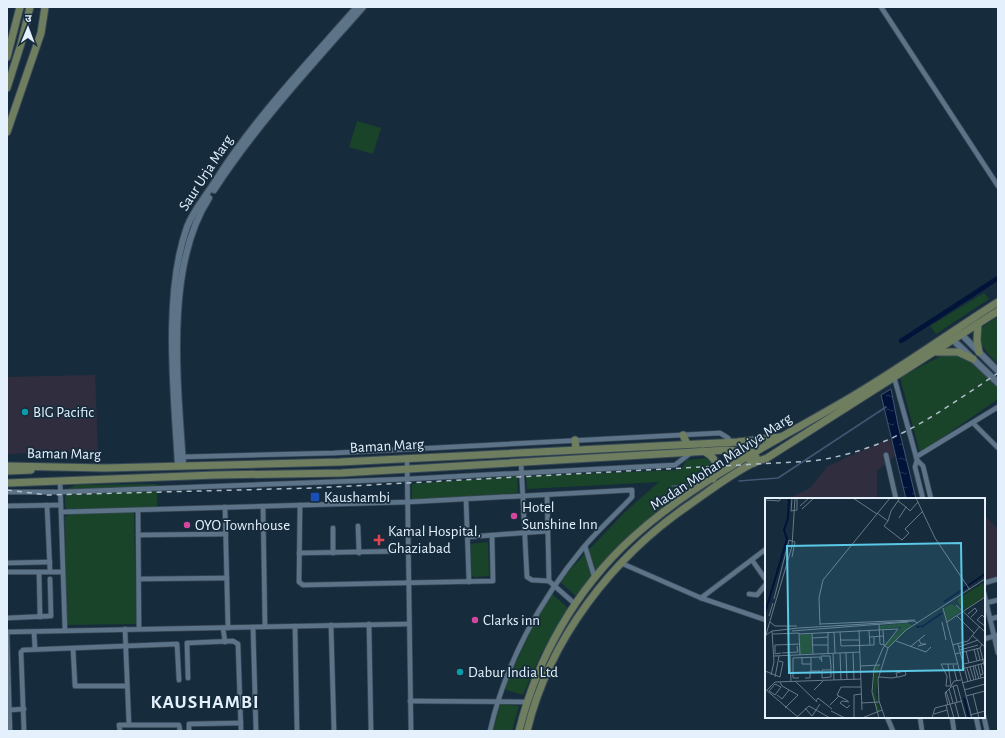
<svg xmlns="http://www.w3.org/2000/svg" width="1005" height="738" font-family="'Alegreya Sans','Noto Sans Devanagari',sans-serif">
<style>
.commercial{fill:#302e3e}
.green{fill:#1a4429}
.water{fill:url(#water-ripples);stroke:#445673}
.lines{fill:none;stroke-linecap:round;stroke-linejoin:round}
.stream{stroke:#445673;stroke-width:1.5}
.canal{stroke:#001338;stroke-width:4.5}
.minor-casing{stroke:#384857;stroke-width:6}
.tertiary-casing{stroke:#384857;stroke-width:8}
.secondary-casing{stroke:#384857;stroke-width:9}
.minor{stroke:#5d7488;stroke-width:4.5}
.tertiary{stroke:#5d7488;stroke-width:6}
.secondary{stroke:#6e7e5f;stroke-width:7}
.rail{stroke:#afbecb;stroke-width:1.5;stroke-dasharray:5 5;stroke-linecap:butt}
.culture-dot{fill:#0f9aa8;stroke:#162b3c;stroke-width:1.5}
.transit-dot{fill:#1a4fb4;stroke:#162b3c;stroke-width:1.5}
.hotel-dot{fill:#d1479c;stroke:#162b3c;stroke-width:1.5}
.health-dot{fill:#e0444e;stroke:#162b3c;stroke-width:1.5}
.labels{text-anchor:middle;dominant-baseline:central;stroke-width:3.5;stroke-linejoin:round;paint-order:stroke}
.street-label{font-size:15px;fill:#e4f1fd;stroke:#162b3c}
.poi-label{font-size:15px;fill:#e4f1fd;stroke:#162b3c;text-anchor:start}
.district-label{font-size:19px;font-weight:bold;letter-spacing:1px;fill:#e4f1fd;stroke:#162b3c}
.inset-river{fill:none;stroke:#001338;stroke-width:2}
.inset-road{fill:none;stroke:#687a89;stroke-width:1}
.view{fill:#5bc8e6;fill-opacity:0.15;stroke:#5bc8e6;stroke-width:2}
.inset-edge{fill:none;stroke:#e4f1fd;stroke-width:2}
</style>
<defs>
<pattern id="water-ripples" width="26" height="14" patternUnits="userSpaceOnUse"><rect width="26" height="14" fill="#001338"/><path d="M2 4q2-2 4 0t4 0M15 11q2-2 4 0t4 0" fill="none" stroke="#253656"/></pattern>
</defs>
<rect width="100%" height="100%" fill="#162b3c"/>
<g class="commercial">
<path d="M95,375L98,451L7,454V377Z"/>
<path d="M890,438L895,456L877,471V499H788L810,488L828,466Z"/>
<path d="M984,515L998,529V577L984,580Z"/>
</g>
<g class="green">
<path d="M357,121L381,128L373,154L349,147Z"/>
<path d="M984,293L989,299L936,334L930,326Z"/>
<path d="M998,317V364C990,356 971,338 984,326C988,322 994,320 998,317Z"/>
<path d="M951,353L974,363L998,387V399L920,453L900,377L943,355Z"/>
<path d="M707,458C713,464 713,468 709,476L636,530L607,558L576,596L559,581L626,511L659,482L527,489L526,476L680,470L687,460Z"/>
<path d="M517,476L518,493L412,500V484Z"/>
<path d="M157,484V507L67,509L65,507V491L69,488L76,485Z"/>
<path d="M134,511L136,624L66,625L65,517L71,513Z"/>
<path d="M488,542L489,576L474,577L472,575L470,544Z"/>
<path d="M551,593L568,608L540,656L523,695L503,689L537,617Z"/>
<path d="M498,703L519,706L512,731H490Z"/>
</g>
<path class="water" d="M891,389L898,425L916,499H906L881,395Z"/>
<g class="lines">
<g class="stream">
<path d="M739,481L778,478L886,407"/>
<path d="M672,486L698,484"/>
</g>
<path class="canal" d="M901,341L998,278"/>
<g class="minor-casing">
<g id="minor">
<path d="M881,7L998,186"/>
<path d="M894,377L917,460L915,467L923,499"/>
<path d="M973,423L998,448"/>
<path d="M886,455L896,499"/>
<path d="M180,457L334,453L720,433L728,438L731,443"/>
<path d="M916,457L998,407"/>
<path d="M407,458L411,731"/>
<path d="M917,460L923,466L931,499"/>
<path d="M521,462L527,577L532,580L549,581"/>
<path d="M60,480L65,631"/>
<path d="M7,492H61L407,479L675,465L692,452"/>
<path d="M547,495L549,581L575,604"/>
<path d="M466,499L469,582"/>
<path d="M47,505L50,571"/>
<path d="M300,505L299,582L303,585L493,581L492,535"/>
<path d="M7,506L61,505"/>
<path d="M263,506L265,626"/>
<path d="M225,507L228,628"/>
<path d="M138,510L139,629"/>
<path d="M61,512L408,502L632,490V497C616,514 598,530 583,548C540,600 505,664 490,731"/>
<path d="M358,526L359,553"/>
<path d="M333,528V553"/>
<path d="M138,535L226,534"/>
<path d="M468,537L548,531"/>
<path d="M585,546L595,579"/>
<path d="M299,553L408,551"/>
<path d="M752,560L766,580"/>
<path d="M7,563L50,562"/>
<path d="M621,563L701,598L766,620"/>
<path d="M7,572H63"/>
<path d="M39,572L40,617"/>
<path d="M139,579L227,578"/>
<path d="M984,583L998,579"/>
<path d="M984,593L998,653"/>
<path d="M749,594L757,595L766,584"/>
<path d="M701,598L766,549"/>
<path d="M986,603L998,600"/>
<path d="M7,618L51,616L50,579"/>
<path d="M990,619L998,617"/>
<path d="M369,624L371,731"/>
<path d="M331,625L334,731"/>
<path d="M295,626L297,731"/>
<path d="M253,627L256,731"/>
<path d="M223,628L225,642"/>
<path d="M125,629L129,725"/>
<path d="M7,632L409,624"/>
<path d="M7,632L10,731"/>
<path d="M34,632L35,649"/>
<path d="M984,639L998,635"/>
<path d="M73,648L75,686H127"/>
<path d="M188,678L187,643L233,641L238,644L241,731"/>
<path d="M410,701L527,702"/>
<path d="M241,703H255"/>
<path d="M9,710L24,709"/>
<path d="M887,717L893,731"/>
<path d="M920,717L922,731"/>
<path d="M952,717L954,731"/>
<path d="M976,717L979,731"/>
<path d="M984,717L987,731"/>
<path d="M24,731L21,652L23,650L177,644L179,680"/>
<path d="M120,731L119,725H179L180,731"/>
<path d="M189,731V724L241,723"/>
</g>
</g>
<g class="tertiary-casing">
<g id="tertiary">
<path d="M214,190C257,124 311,66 363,7"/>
<path d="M958,331L998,371"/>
<path d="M950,337L998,383"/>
<path d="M178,465C174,394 163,294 187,227C193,211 205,197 214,183C254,119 307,64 357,7"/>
<path d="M183,465C178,386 164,267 209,198"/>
</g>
</g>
<g class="secondary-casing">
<g id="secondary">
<path d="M7,57L20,7"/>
<path d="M7,88L21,44L30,7"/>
<path d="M7,132L41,33L45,7"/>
<path d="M978,324L977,340L979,352"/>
<path d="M937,352H958L973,359"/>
<path d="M683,435L687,444"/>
<path d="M575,440L576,449"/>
<path d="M739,442L748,448L756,457"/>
<path d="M703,451C717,457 718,466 713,479"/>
<path d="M7,466L105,468L340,462L738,442L780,437"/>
<path d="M7,471L31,470"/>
<path d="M7,483L215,475L341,473L727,450C740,450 744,455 754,463"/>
<path d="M519,731C537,658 576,589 632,538C691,484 772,443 841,403C895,372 946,335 998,302"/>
<path d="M527,731C549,639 613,557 689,505C709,491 731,474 753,463C758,461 762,460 767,458L998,311"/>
</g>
</g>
<use href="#minor" class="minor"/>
<use href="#tertiary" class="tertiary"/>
<use href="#secondary" class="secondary"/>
<path class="rail" d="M7,490L47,495L314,488L813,461C890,450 935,415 998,373"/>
</g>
<g class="culture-dot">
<circle cx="25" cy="412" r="4"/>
<circle cx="460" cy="672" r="4"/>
</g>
<rect class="transit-dot" x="310" y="492" width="10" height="10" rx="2"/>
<g class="hotel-dot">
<circle cx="514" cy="516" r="4"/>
<circle cx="187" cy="525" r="4"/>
<circle cx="475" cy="620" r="4"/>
</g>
<path class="health-dot" d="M377 534h4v4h4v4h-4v4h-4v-4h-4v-4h4z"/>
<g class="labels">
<g class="street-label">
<text transform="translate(206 173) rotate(-57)">Saur Urja Marg</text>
<text transform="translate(387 446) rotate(-3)">Baman Marg</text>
<text transform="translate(64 454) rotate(1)">Baman Marg</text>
<text transform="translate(721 462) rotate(-33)">Madan Mohan Malviya Marg</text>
</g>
<g class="poi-label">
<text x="33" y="412">BIG Pacific</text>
<text x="324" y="497">Kaushambi</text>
<text x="522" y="507">Hotel<tspan x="522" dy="17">Sunshine Inn</tspan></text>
<text x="195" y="525">OYO Townhouse</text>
<text x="388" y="531">Kamal Hospital,<tspan x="388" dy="17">Ghaziabad</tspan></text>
<text x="483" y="620">Clarks inn</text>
<text x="468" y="672">Dabur India Ltd</text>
</g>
<g class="district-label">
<text x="205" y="702">KAUSHAMBI</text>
</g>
</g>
<g transform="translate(765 498)">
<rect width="220" height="220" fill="#162b3c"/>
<path d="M220,84V98L200,112L193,105V101ZM186,106L191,108L196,113L182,123L179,110ZM142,125L147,127L123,149L120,147L137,129L115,131L114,128ZM47,136V155L35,156V137ZM110,168H114L111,196L115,213L112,214L108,197Z" fill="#1a4429"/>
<path class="inset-river" d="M179,104L220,76M0,115L22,41L19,32L23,20L24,0M151,129L158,128L177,115M199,200L204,220"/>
<path class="inset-road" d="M27,0L26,13L32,12V1M88,0L112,16M151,0L170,40L205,92M0,2L14,3L16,0M133,3L141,9L134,20M35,8L44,0M141,9L145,13L153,4M37,11L49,0M112,15L123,23L119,28L137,42L144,35L140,31L158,13M123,23L126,13L135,0M9,101L24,42L30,44L27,59M191,107L220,134M178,110L207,220M203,116L210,110L212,113L206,119M4,118L8,105M192,118L209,135M220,120L217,117L212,122L220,128M5,124L10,128H32M177,124L181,142M182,124L220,99M55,126L150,122M114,126L115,146L119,147M55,127L54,100L58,82L125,0M94,132L97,212M118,132L119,147L123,150M27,133L143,124M104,133L105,147M69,134L70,155M75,134L76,148L109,147V139M34,135L35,157M47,135L48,156M63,135V156M8,136L34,135M34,136L133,131L118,150L109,171L107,194L114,220M1,137L7,133L34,130L149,123L153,125M207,137L220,149M105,139L118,138M0,140L27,48L30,0M47,140L63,139M75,142H94M131,143L161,154L166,149M193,146L203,184M48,147H63M187,147L203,143L215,128M153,148L161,146H156L154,142M145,149L160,137M194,149L213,142M212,150L215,162M215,150L220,171M209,151L212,163M195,152L213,147M201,153L204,165M16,155L10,156V147L35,146M17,155L33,154L32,148M68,155L69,182M75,155L76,182M81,155L82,182M88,155L89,182M190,156L215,150L217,146M25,157L26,183M9,158L95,154M37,159V166H46M46,159V173M57,164L56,158H65V159L66,169V179L57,180V172H66M183,166L186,188M192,166H176L182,178L181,188H186L189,183L196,182M199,166L220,161M188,167L192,183M213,167L216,180M95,168L115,167M208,168L211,181M210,168L214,181M205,169L209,182M200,170L220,165M202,170L206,183M0,173L15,179L18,164L14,163M6,177L9,164L7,133M215,177L218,176L216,166M10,179L14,158M114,179L127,180L132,179H134L141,177L140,173L131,175L132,179M34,180H28V160L55,159V162M40,180H45V173H55V175M30,183L52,204M15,184L17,188L33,197L20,210M197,185L220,179M10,186L16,189L10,197L4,193ZM188,188L192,204M0,191L34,220M184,191L188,205M2,192L10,184L96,181M49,192L58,183M199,192L220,186M181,193L185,206M208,196L214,220M12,197L17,201L24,192M201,198L220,193M51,203L53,200L67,211M83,203L72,197L76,189H96M84,204L77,203L75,205L82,210L85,207M96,205L114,204M190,205L194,220M185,206L189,220M65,207L74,198M181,207L184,220M183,207L180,195L186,189L192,187L201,220M40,210L47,218L55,206M66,213L80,220M169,216L182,212M205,217L220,213M32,219L44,208L65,220M89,219V197L96,196M97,220L117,212M120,220L114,203L113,181L123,150L141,132L220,81M167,220L170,210L197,203"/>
<path class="view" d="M196,45L198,172L24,175L22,48Z"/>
<rect width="220" height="220" class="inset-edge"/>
</g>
<rect width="1005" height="738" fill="none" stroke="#e4f1fd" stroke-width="16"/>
<g transform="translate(28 28) rotate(1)" stroke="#162b3c" stroke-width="3" paint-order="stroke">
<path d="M0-3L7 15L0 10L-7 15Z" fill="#e4f1fd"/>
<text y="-6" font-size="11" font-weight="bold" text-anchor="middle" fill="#e4f1fd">उ</text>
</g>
</svg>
